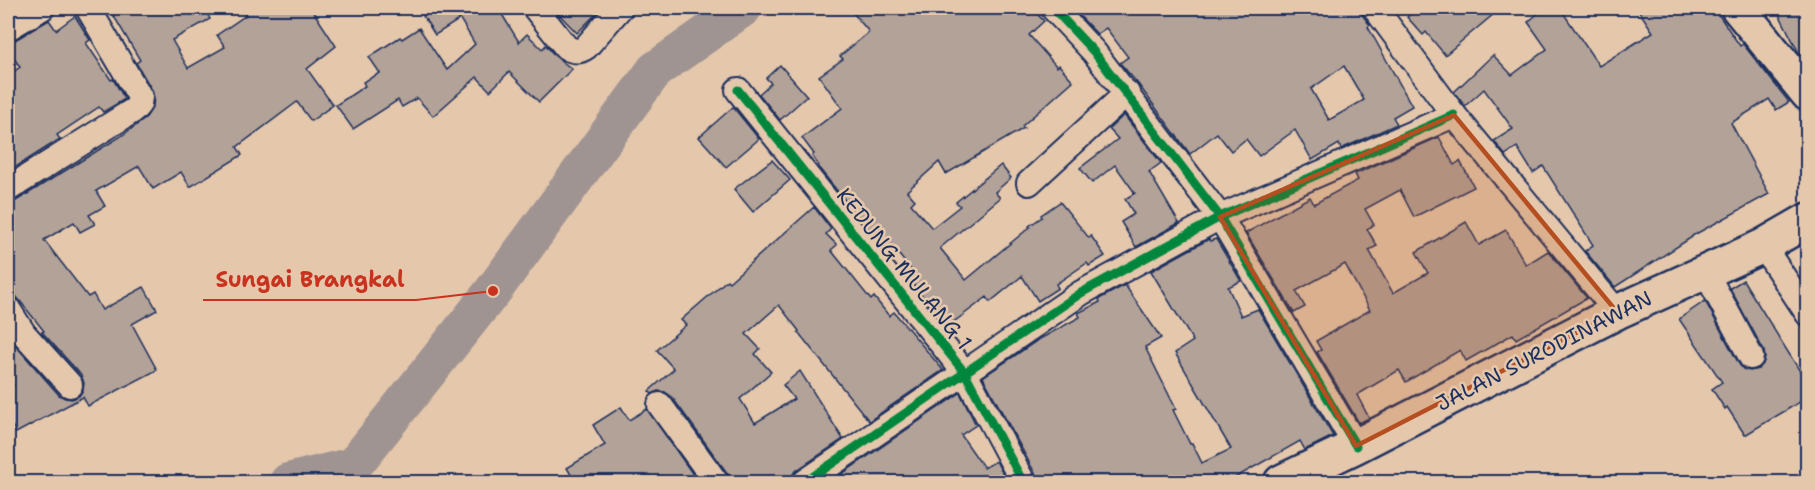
<svg xmlns="http://www.w3.org/2000/svg" width="1815" height="490" font-family="'Shantell Sans',sans-serif">
<style>
.lines{fill:none;stroke-linecap:round;stroke-linejoin:round}
.river{stroke:#a09492;stroke-width:38}
.building{fill:#b3a298;stroke:#1b2f5e;stroke-width:1.5;fill-rule:evenodd}
.street-casing{stroke:#1b2f5e;stroke-width:28}
.secondary-casing{stroke:#1b2f5e;stroke-width:38}
.street{stroke:#e5c8ac;stroke-width:24}
.secondary{stroke:#e5c8ac;stroke-width:33}
.cycleway-casing{stroke:#e5c8ac;stroke-width:13}
.cycleway{stroke:#00873e;stroke-width:9}
.marked{fill:#b54e20;fill-opacity:0.2;stroke:#b54e20;stroke-width:4.5;stroke-linejoin:round}
.labels{text-anchor:middle;dominant-baseline:central;stroke-width:5;stroke-linejoin:round;paint-order:stroke}
.street-label{font-size:21px;fill:#1b2f5e;stroke:#e5c8ac}
.leader{fill:none;stroke:#c8321e;stroke-width:2}
.callout-dot{fill:#c8321e;stroke:#e5c8ac;stroke-width:2}
.callout-label{font-size:22px;text-anchor:middle;font-weight:bold;fill:#c8321e;stroke:#e5c8ac;stroke-width:5;stroke-linejoin:round;paint-order:stroke}
</style>
<rect width="100%" height="100%" fill="#e5c8ac"/>
<filter id="ink" filterUnits="userSpaceOnUse"><feTurbulence type="fractalNoise" baseFrequency=".0167" numOctaves="2"/><feDisplacementMap in="SourceGraphic" scale="12" xChannelSelector="R" yChannelSelector="G"/><feConvolveMatrix kernelMatrix="1 2 1 2 8 2 1 2 1" color-interpolation-filters="sRGB"/></filter>
<g filter="url(#ink)">
<g class="lines">
<path class="river" d="M288,482L353,466L493,291L655,70L743,8"/>
</g>
<g class="building">
<path d="M109,8H204L210,19L172,40L188,68L225,47L217,35L246,15L240,8H311L336,46L307,69L333,105L311,121L297,102L237,147L242,155L190,187L181,172L153,189L139,166L96,191L105,206L89,215L95,224L80,232L74,222L44,240L88,297L93,294L102,310L144,287L157,310L132,324L157,370L88,406L83,397L16,433L8,418V389L14,385L8,373V351L16,346L59,395L65,398L72,399L79,396L83,390L84,383L81,375L42,332L44,331L8,286V277L14,273L8,262V203L16,201L120,137L145,119L153,106L154,98L152,90L136,63L140,60Z"/>
<path d="M418,8H498L519,42L527,34L542,49L546,45L555,56L572,69L539,102L509,72L490,91L477,77L433,116L417,98L402,107L398,100L353,129L336,105L365,86L363,82L380,73L369,57L400,37L402,39L419,28L447,70L475,44L460,19L435,35Z"/>
<path d="M553,8H602L577,33Z"/>
<path d="M849,8H1031L1044,21L1029,35L1057,67L1059,65L1073,81L1022,126L1024,128L946,174L939,162L907,191L915,200L911,204L932,228L960,206L956,202L1001,165L1011,178L995,192L1000,198L940,248L966,280L1030,227L1029,226L1042,217L1041,215L1060,202L1089,238L1091,236L1105,256L1089,266L1087,263L1056,284L1058,288L1038,301L1022,276L990,302L987,297L947,327L906,275L912,271L891,245L885,250L818,167L819,166L812,156L814,154L802,138L842,108L819,76L843,59L840,56L869,32Z"/>
<path d="M1072,8H1357L1370,25L1368,27L1412,106L1393,117L1397,124L1341,149L1339,144L1312,160L1295,130L1259,156L1246,139L1231,151L1217,133L1190,154L1138,84L1120,63L1128,57L1106,28L1097,34ZM1344,66L1364,100L1329,120L1311,89Z"/>
<path d="M1418,8H1501L1445,55L1426,32L1423,35L1407,17Z"/>
<path d="M1544,8H1560L1599,66L1653,32L1637,8H1714L1740,46L1743,44L1789,102L1776,110L1769,99L1731,123L1769,194L1692,236V237L1615,287L1585,251L1593,245L1543,166L1533,173L1517,147L1505,155L1494,141L1513,129L1484,89L1465,106L1454,92L1493,55L1512,75L1547,49L1528,22Z"/>
<path d="M1776,8H1808V64L1798,51Z"/>
<path d="M75,16L90,40L86,43L111,80L113,79L125,99L103,112L99,107L57,135L60,139L8,172V76L20,67L8,49V42L15,40L49,20L56,30Z"/>
<path d="M780,65L807,96L780,120L759,94L771,83L766,78Z"/>
<path d="M733,107L759,139L726,167L699,137Z"/>
<path d="M1124,115L1161,163L1149,172L1179,223L1136,247L1121,222L1134,214L1125,199L1135,193L1115,165L1092,183L1080,168L1118,139L1109,129Z"/>
<path d="M1439,137L1454,165L1460,161L1474,187L1414,217L1400,190L1365,209L1374,225L1367,229L1377,246L1369,250L1393,293L1428,273L1416,252L1466,222L1479,245L1506,230L1526,265L1548,251L1587,298L1516,339L1513,334L1466,361L1460,350L1406,382L1399,370L1357,395L1369,418L1359,423L1317,352L1321,350L1316,341L1370,310L1345,264L1296,291L1305,307L1294,313L1246,233L1310,197L1314,204L1358,180L1355,174Z"/>
<path d="M772,160L790,180L753,212L734,189Z"/>
<path d="M814,207L831,229L826,234L837,245L831,250L871,300L874,297L889,316L894,312L943,370L869,421L798,332L799,331L779,305L746,334L760,349L755,354L771,372L740,399L755,423L794,399L783,385L800,371L843,439L797,470L792,475L791,483H730L728,474L672,397L665,392L658,391L652,394L649,391L674,369L657,350L686,325L681,320L727,280L729,282Z"/>
<path d="M1209,239L1210,241L1216,239L1241,281L1228,287L1241,316L1258,309L1333,436L1305,450L1300,441L1226,483L1037,482L1036,475L983,377L1038,340L1080,317L1078,313L1100,302L1099,299L1125,285L1161,338L1145,347L1176,409L1173,410L1190,444L1192,443L1202,463L1231,449L1175,353L1193,341L1151,271Z"/>
<path d="M1743,280L1808,384V397L1745,435L1727,407L1725,409L1712,389L1722,382L1679,319L1705,301L1739,364L1743,369L1750,371L1758,369L1763,364L1765,358L1764,351L1730,288Z"/>
<path d="M960,393L976,425L961,435L984,468L996,461L1004,476L994,483H829Z"/>
<path d="M621,407L629,420L647,409L699,483H576L567,468L605,445L593,425Z"/>
</g>
<g class="lines">
<g class="street-casing">
<g id="street">
<path d="M535,8L566,47C574,52 579,52 586,47L620,8"/>
<path d="M1053,8L1094,52L1220,217L1356,446"/>
<path d="M1375,8L1454,115L1617,312"/>
<path d="M8,28L42,8"/>
<path d="M738,90L965,373L1023,482"/>
<path d="M1029,183L1127,93"/>
<path d="M8,189L134,110L139,104L140,97L88,8"/>
<path d="M1763,246L1808,314"/>
<path d="M1706,273L1751,357"/>
<path d="M8,309L24,334L70,385"/>
<path d="M660,405L716,482"/>
<path d="M805,482L1081,293L1220,217L1454,115"/>
</g>
</g>
<g class="secondary-casing">
<g id="secondary">
<path d="M1738,8L1808,94"/>
<path d="M1281,482L1356,446L1617,312L1763,246L1808,220"/>
</g>
</g>
<use href="#street" class="street"/>
<use href="#secondary" class="secondary"/>
<g class="cycleway-casing">
<g id="cycleway">
<path d="M1053,8L1094,52L1220,217L1356,446"/>
<path d="M738,90L965,373L1023,482"/>
<path d="M805,482L1081,293L1220,217L1454,115"/>
</g>
</g>
<use href="#cycleway" class="cycleway"/>
</g>
</g>
<path class="marked" d="M1454,115L1617,312L1356,446L1220,217Z"/>
<g class="labels">
<g class="street-label">
<text transform="translate(904 269) rotate(51)">KEDUNG MULANG 1</text>
<text transform="translate(1544 351) rotate(-27)">JALAN SURODINAWAN</text>
</g>
</g>
<path class="leader" d="M493 291L416 300H203"/>
<circle class="callout-dot" cx="493" cy="291" r="6"/>
<g class="callout-label">
<text x="310" y="287">Sungai Brangkal</text>
</g>
<rect width="1815" height="490" fill="none" stroke="#e5c8ac" stroke-width="30"/>
<rect x="15" y="15" width="1785" height="460" fill="none" stroke="#1b2f5e" stroke-width="2" filter="url(#ink)"/>
</svg>
